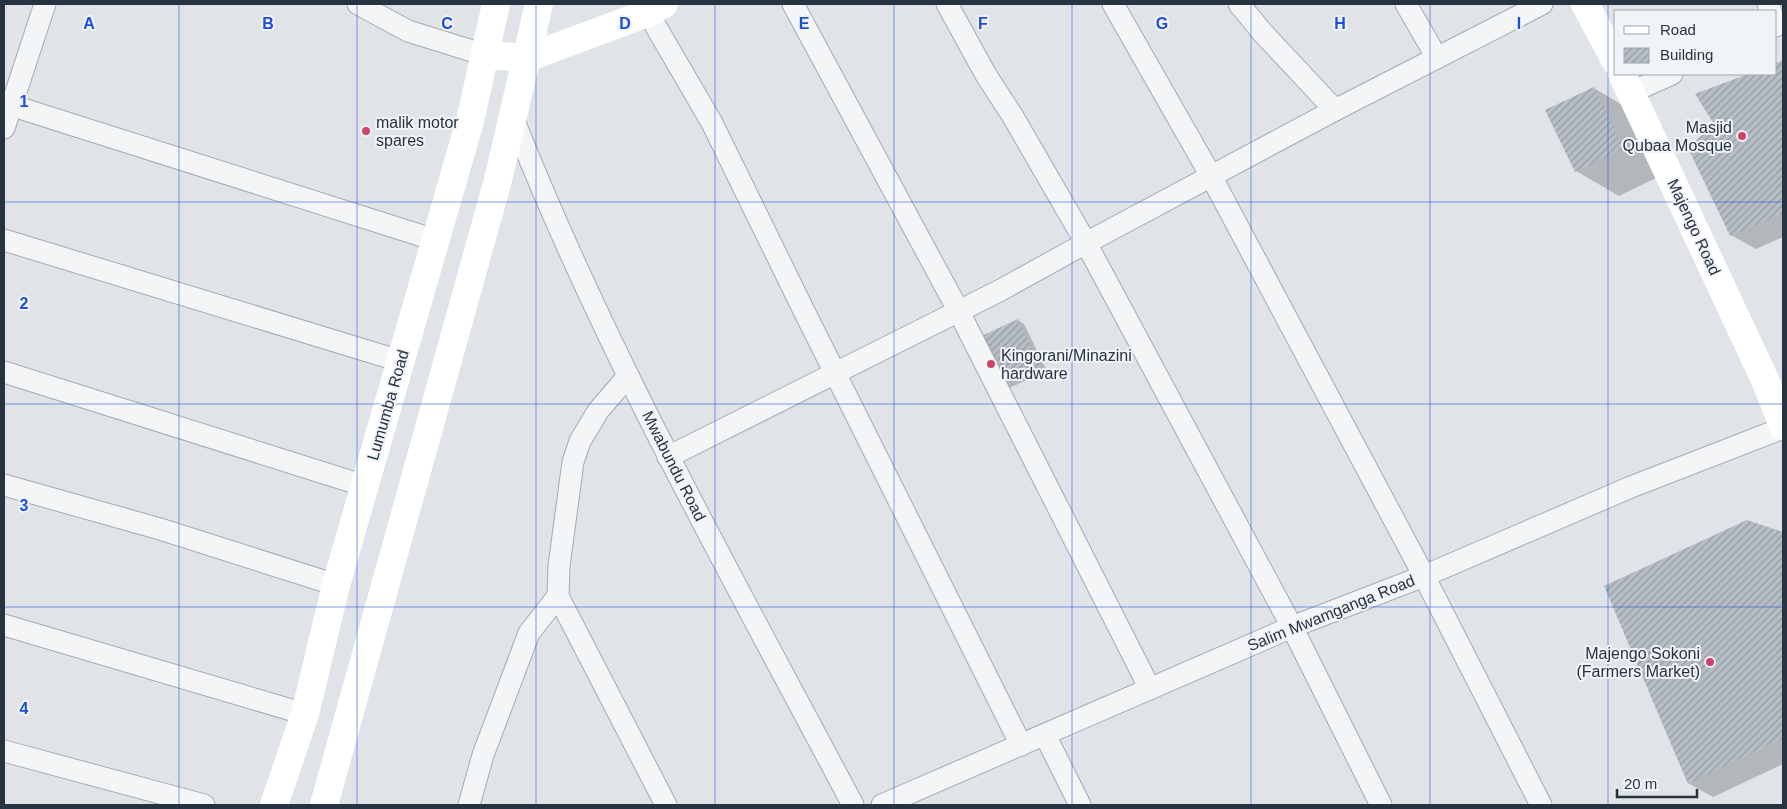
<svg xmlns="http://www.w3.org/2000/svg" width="1787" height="809" font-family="Helvetica,sans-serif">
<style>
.shadow{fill:#0003}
.building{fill:url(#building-hatch)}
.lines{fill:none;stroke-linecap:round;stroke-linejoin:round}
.street-casing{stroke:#a5abb3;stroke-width:23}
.street{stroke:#f3f5f7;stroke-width:21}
.secondary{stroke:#fff;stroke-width:28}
.grid{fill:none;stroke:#1d4ed8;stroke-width:1;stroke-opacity:0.55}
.poi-dot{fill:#cf4466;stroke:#f0f3f7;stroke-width:2}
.labels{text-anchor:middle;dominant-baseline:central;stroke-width:4;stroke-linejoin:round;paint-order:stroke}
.poi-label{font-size:16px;fill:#283341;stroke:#f0f3f7;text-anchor:start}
.street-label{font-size:16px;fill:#283341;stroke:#f0f3f7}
.grid-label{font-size:16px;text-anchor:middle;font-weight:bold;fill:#1d4ed8;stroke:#f0f3f7;stroke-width:4;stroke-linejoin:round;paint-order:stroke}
</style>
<defs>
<pattern id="building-hatch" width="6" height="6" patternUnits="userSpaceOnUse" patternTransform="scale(1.25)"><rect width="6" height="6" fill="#b7bec6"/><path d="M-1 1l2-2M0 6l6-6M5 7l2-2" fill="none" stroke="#959ba2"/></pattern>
</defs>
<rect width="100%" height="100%" fill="#e0e4e9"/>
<g class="shadow">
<path d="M1783,61V237L1756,249L1731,235L1716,124L1697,95L1751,74H1776V64Z"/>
<path d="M1594,88L1636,113L1666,173L1619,196L1576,171Z"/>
<path d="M1018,320L1024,324L1047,371L1007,389L1001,386Z"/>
<path d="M1748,521L1783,533V764L1713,797L1688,783Z"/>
</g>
<g class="building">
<path d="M1783,60V213L1730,236L1688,148L1714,124L1695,94L1748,74H1776V63Z"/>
<path d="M1594,87L1624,149L1575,172L1545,110Z"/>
<path d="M1018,319L1041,367L1000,386L977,338Z"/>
<path d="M1747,520L1783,532V738L1688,784L1604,586Z"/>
</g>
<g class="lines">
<g class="street-casing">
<g id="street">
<path d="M358,4L408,31L485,55"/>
<path d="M793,4L958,310L1150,689"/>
<path d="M947,4L986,75L1012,115L1086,243L1292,627L1381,805"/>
<path d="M1113,4L1211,176L1424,576L1541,805"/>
<path d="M1239,4L1262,32L1335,110"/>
<path d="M1406,4L1437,58"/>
<path d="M1768,4L1771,11"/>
<path d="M648,13L712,123L804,311L1021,745"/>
<path d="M1776,26L1783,22"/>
<path d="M1632,92L1672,74"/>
<path d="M4,103L435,240"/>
<path d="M513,118C607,356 734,580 853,805"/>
<path d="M4,128L45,4"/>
<path d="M4,240L400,361"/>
<path d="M4,372L365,486"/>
<path d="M628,376L598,411L580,441L573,462L559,566L558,596L666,805"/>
<path d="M668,457L999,291L1086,243L1335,110L1542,4"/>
<path d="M4,485L160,529L336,585"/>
<path d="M4,625L305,714"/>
<path d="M1045,735L1080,805"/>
<path d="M4,751L204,805"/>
<path d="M469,805L483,755L529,633L558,596"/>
<path d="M882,805L1292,627L1424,576L1631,487L1783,428"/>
</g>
</g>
<use href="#street" class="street"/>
<g class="secondary">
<path d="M1585,4L1616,62"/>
<path d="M485,55L527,58L648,13L664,4"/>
<path d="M1622,74L1766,382L1783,426"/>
<path d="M274,805L305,714L336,585L470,121L496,4"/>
<path d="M324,805L498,180L539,4"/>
</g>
</g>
<path class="grid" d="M179,4V805M357,4V805M536,4V805M715,4V805M894,4V805M1072,4V805M1251,4V805M1430,4V805M1608,4V805M4,202H1783M4,404H1783M4,607H1783"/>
<g class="poi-dot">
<circle cx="366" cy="131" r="5"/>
<circle cx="1742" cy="136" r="5"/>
<circle cx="991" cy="364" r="5"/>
<circle cx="1710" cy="662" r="5"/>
</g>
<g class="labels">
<g class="poi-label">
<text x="376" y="122">malik motor<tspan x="376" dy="18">spares</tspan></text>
<text x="1732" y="127" text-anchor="end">Masjid<tspan x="1732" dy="18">Qubaa Mosque</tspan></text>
<text x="1001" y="355">Kingorani/Minazini<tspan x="1001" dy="18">hardware</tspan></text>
<text x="1700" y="653" text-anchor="end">Majengo Sokoni<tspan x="1700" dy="18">(Farmers Market)</tspan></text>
</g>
<g class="street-label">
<text transform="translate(1694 227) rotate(65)">Majengo Road</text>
<text transform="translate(388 405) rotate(-74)">Lumumba Road</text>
<text transform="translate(674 466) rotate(63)">Mwabundu Road</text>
<text transform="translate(1331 613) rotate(-22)">Salim Mwamganga Road</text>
</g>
</g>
<g class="grid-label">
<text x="89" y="29">A</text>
<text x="268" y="29">B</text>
<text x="447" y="29">C</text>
<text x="625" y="29">D</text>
<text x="804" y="29">E</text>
<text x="983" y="29">F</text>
<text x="1162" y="29">G</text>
<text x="1340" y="29">H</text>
<text x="1519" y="29">I</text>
<text x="24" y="107">1</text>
<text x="24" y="309">2</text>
<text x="24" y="511">3</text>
<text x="24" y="714">4</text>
</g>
<rect width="1787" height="809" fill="none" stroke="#283341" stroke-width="10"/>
<rect x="1614" y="10" width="162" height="65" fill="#f0f3f7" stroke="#a0a6ae"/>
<rect x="1624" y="26" width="25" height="8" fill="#ffffff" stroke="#a0a6ae"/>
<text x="1660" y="35" font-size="15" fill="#283341">Road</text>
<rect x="1624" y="48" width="25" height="15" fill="url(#building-hatch)" stroke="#a0a6ae"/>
<text x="1660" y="60" font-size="15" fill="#283341">Building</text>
<path d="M1617 789v8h80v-8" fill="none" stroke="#283341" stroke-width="2.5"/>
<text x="1624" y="789" font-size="15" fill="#283341" stroke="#f0f3f7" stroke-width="4" paint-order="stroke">20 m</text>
</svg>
